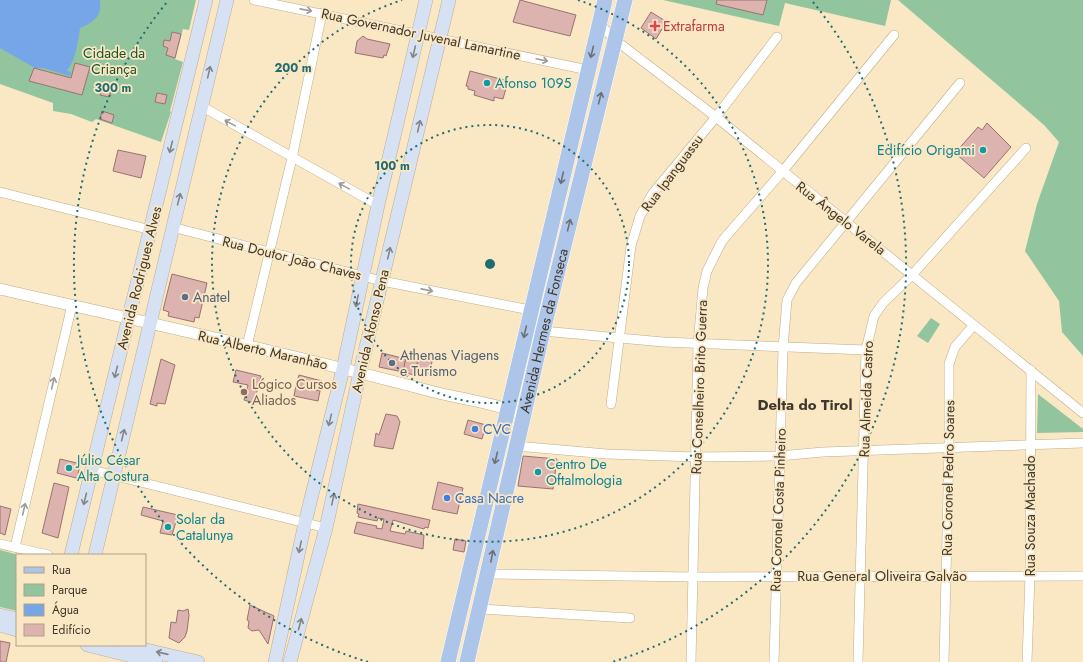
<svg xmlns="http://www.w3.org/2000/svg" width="1083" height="662" font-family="Jost,sans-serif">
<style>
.green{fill:#92c59e}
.water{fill:#76a6e7}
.building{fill:#ddb3af;stroke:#99726f}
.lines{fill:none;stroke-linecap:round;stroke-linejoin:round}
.minor-casing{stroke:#bfad8c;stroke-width:10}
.tertiary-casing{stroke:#bfad8c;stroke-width:12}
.secondary-casing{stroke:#bfad8c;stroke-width:14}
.primary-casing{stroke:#fff;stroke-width:16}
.minor{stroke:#fff;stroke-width:9}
.tertiary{stroke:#fff;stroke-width:11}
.secondary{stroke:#d6e2f3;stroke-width:13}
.primary{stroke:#adc5e8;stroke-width:15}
.oneway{stroke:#9f9b94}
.oneway2{stroke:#838484}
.oneway3{stroke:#6b7075}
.ring{fill:none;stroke:#206c71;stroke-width:2;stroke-dasharray:2 4}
.health-dot{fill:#e0444e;stroke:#fae7c4;stroke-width:1.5}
.culture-dot{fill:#0f9aa8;stroke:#fae7c4;stroke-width:1.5}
.service-dot{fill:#5c6f8a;stroke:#fae7c4;stroke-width:1.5}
.education-dot{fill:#8d6e63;stroke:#fae7c4;stroke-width:1.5}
.shop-dot{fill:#3f7fe0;stroke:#fae7c4;stroke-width:1.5}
.labels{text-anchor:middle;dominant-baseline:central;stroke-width:3.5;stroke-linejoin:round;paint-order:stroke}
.health-label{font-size:14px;fill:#be3a42;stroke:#fae7c4;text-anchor:start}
.street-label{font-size:14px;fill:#3f3729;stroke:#fae7c4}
.park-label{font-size:14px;fill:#19502b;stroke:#fae7c4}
.culture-label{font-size:14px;fill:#0d838f;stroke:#fae7c4;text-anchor:start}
.service-label{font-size:14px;fill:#4e5e75;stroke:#fae7c4;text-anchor:start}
.education-label{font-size:14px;fill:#785e54;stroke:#fae7c4;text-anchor:start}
.shop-label{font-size:14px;fill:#366cbe;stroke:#fae7c4;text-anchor:start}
.neighbourhood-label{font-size:15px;font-weight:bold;fill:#3f3729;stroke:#fae7c4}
.centre{fill:#206c71;stroke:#fae7c4;stroke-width:2}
.ring-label{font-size:12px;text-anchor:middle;font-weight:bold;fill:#206c71;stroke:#fae7c4;stroke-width:3.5;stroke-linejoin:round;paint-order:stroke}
</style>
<rect width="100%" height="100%" fill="#fae7c4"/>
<g class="green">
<path d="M0,0H196L189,30L183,29L175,59L183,62L170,111L171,112L161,142L96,119L92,122L71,114L53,111V103L0,84Z"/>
<path d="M663,0H891L885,26L785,3L779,26Z"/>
<path d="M898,0H1083V356L1062,332L1059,301L1025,251L1037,204L1059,142L1044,125L1022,106Z"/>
<path d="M931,318L940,324L928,343L917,336Z"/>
<path d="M1038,394L1083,429V432L1037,433Z"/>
<path d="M0,550L19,555H17V611L0,607Z"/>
</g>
<path class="water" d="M0,0H100C102,17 94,22 80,28C78,43 76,58 67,71L71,72L70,76L43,68H35L0,48Z"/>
<g class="building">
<path d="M520,0L576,15L570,36L513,22Z"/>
<path d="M717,0H767L763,15L716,4Z"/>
<path d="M651,12L670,24L666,30L662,29L656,39L641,28Z"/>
<path d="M172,32L181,34L175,58L166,55L168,48L163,46L164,40L170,41Z"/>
<path d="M363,36L367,39L390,44L386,56L384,55L383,58L355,53L357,41Z"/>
<path d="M75,63L90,67L82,95L29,81L34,68L71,78Z"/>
<path d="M470,71L508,81L503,99L494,97V101L474,95L475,91L468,89V86H466Z"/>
<path d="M102,88L111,91L109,97L100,95Z"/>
<path d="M157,93L167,95L165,104L155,102Z"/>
<path d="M102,111L114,115L112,123L100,119Z"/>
<path d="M987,123L1011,147L984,178L955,153L978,127L982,130Z"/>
<path d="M118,150L146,156L141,178L113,171Z"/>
<path d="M172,274L207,283L199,318L195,317L194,322L168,316L169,312L163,310Z"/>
<path d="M382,353L406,359L403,372L379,367Z"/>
<path d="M419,355L433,358L429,374L415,371Z"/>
<path d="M406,357L418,360L414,375L403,372Z"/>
<path d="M161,359L175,365L165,404L157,403V406L150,404Z"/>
<path d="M236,370L261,376L254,403L244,400L248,385L233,382Z"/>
<path d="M299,375L322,381L320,391L296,385Z"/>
<path d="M296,385L320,391L318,401L294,396Z"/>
<path d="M386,414L397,416L400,422L393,449L374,446L376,433L379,435Z"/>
<path d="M468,420L486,425L482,439L464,434Z"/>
<path d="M523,456L557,459L553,489L518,486Z"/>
<path d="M60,459L81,464L78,473L82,474L80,479L57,473Z"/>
<path d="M438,482L463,488L457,514L432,509Z"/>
<path d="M54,483L69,487L58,538L42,533Z"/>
<path d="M358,504L430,520L428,528L425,527L424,529L393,520L390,531L405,534L406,531L424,535L423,549L354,533L357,522L377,526L376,528L382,529L384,519L378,518L377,521L358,517L359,514L357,513Z"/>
<path d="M0,506L11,509L5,535L0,533Z"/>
<path d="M143,507L178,515L172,535L160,533L163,521L141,515Z"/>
<path d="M455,539L466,541L464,552L453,550Z"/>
<path d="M250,605L274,616L268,644L259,630L252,631L248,628L249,621L247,620Z"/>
<path d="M188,609L189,615L187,631L185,637L179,643L169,638L171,622L176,623L178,610L183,611Z"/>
<path d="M0,641L10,643L6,662H0Z"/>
</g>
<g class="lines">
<g class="minor-casing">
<g id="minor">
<path d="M254,0L588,70"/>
<path d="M599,23L614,39L716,117L1083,413"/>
<path d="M201,106L378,205"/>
<path d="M0,192L151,230"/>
<path d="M172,227L382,281L530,310"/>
<path d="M543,331L663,342L866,350"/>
<path d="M247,346L292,158L322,13"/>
<path d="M611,404L631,246L640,216L653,193L716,117L777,37"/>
<path d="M516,446L607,454L696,457L779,456L823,452L1083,443"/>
<path d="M92,470L326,528"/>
<path d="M0,544L48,555"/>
<path d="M15,547L72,305"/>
<path d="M489,574L693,577L1083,576"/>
<path d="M480,609L630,618"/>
<path d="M691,662L698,344L703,288L707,271L722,241L782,172L894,35"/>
<path d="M774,662L783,348L787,300L796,283L960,83"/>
<path d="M858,662L866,350L874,316L883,303L912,275L1026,148"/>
<path d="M944,662L949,447V364L955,347L973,326"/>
<path d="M1027,662L1030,576L1031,370"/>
</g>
</g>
<g class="tertiary-casing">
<path id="tertiary" d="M0,289C145,322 291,354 434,392C452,397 514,406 523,417"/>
</g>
<g class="secondary-casing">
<g id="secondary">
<path d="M71,555L206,0"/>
<path d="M95,555L227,0"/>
<path d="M0,615L17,619"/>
<path d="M0,625L17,630"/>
<path d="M87,645L156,662"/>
<path d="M125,645L198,662"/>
<path d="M275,662L305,523L343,369L378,205L426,0"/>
<path d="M290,662L326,528L360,372L449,0"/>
</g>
</g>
<g class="primary-casing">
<g id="primary">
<path d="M448,662L605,0"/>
<path id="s1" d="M467,662L543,331L625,0"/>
</g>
</g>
<use href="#minor" class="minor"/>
<use href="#tertiary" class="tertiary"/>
<use href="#secondary" class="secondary"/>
<use href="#primary" class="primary"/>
</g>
<defs><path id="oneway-shaft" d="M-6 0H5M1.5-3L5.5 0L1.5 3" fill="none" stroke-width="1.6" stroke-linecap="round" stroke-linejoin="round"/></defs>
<g class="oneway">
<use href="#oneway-shaft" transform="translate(306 10) rotate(11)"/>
<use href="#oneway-shaft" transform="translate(542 60) rotate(12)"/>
<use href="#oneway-shaft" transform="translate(230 123) rotate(-151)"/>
<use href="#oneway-shaft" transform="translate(344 186) rotate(-151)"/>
<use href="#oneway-shaft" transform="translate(427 290) rotate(11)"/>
<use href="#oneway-shaft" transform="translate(53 383) rotate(-77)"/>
<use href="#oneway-shaft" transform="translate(24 509) rotate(-77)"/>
</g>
<g class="oneway2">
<use href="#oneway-shaft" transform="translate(414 52) rotate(103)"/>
<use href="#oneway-shaft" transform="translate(209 72) rotate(-77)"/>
<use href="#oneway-shaft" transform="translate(419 126) rotate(-77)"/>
<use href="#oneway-shaft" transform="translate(171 147) rotate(104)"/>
<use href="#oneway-shaft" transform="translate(179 199) rotate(-76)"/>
<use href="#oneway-shaft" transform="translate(389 253) rotate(-77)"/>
<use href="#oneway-shaft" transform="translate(357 301) rotate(102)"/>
<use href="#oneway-shaft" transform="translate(116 372) rotate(104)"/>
<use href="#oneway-shaft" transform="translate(330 420) rotate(104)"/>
<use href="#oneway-shaft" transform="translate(123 435) rotate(-76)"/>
<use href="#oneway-shaft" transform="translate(85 499) rotate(104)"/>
<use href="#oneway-shaft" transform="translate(333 499) rotate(-78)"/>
<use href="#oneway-shaft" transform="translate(300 547) rotate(102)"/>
<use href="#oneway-shaft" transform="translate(300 624) rotate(-75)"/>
<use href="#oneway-shaft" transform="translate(162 653) rotate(-167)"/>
</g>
<g class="oneway3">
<use href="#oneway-shaft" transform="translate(592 52) rotate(104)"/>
<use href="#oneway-shaft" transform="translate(600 98) rotate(-76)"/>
<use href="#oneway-shaft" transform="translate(562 178) rotate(103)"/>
<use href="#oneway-shaft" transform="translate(569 225) rotate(-76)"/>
<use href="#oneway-shaft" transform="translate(525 332) rotate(103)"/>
<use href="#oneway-shaft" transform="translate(496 458) rotate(104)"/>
<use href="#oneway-shaft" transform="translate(492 556) rotate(-79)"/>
</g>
<g class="ring">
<circle cx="490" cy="264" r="139"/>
<path d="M578 0A278 278 0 1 1 402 0"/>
<path d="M368 662A416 416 0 0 1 167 2M813 2A416 416 0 0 1 612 662"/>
</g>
<path class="health-dot" d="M653 20h4v4h4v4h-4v4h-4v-4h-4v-4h4z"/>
<g class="culture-dot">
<circle cx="487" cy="83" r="4"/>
<circle cx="983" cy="150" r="4"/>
<circle cx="69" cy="468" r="4"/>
<circle cx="538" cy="472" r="4"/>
<circle cx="168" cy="527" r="4"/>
</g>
<g class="service-dot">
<circle cx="185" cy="297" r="4"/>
<circle cx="392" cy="363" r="4"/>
</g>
<circle class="education-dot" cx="244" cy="392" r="4"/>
<g class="shop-dot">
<circle cx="475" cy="429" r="4"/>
<circle cx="447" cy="498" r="4"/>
</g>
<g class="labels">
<g class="health-label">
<text x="663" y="26">Extrafarma</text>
</g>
<g class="street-label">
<text transform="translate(421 34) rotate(12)">Rua Governador Juvenal Lamartine</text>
<text transform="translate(672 173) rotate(-53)">Rua Ipanguassu</text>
<text transform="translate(841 218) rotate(38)">Rua Ângelo Varela</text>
<text transform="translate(292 258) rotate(14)">Rua Doutor João Chaves</text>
<text transform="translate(139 278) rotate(-76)">Avenida Rodrigues Alves</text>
<text stroke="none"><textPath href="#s1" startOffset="340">Avenida Hermes da Fonseca</textPath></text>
<text transform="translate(370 331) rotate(-77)">Avenida Afonso Pena</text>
<text transform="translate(263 350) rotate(13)">Rua Alberto Maranhão</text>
<text transform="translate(699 387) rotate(-88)">Rua Conselheiro Brito Guerra</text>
<text transform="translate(866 399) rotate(-88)">Rua Almeida Castro</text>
<text transform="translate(948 478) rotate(-89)">Rua Coronel Pedro Soares</text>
<text transform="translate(778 510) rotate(-88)">Rua Coronel Costa Pinheiro</text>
<text transform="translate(1030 516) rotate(-90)">Rua Souza Machado</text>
<text x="882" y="576">Rua General Oliveira Galvão</text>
</g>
<g class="park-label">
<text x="114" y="53">Cidade da<tspan x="114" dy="16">Criança</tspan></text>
</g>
<g class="culture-label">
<text x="495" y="83">Afonso 1095</text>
<text x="975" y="150" text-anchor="end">Edifício Origami</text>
<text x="77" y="460">Júlio César<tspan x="77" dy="16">Alta Costura</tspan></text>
<text x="546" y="464">Centro De<tspan x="546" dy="16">Oftalmologia</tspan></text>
<text x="176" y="519">Solar da<tspan x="176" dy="16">Catalunya</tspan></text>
</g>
<g class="service-label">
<text x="193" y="297">Anatel</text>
<text x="400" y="355">Athenas Viagens<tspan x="400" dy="16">e Turismo</tspan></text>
</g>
<g class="education-label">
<text x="252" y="384">Lógico Cursos<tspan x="252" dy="16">Aliados</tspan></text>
</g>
<g class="shop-label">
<text x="483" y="429">CVC</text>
<text x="455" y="498">Casa Nacre</text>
</g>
<g class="neighbourhood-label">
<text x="805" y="405">Delta do Tirol</text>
</g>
</g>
<circle cx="490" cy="264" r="6" class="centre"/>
<g class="ring-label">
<text x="293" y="72">200 m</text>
<text x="113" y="92">300 m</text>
<text x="392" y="170">100 m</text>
</g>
<rect x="16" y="554" width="130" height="92" fill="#fae7c4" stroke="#afa186"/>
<rect x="24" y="567" width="20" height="6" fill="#adc5e8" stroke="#afa186"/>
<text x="52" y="574" font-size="12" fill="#3f3729">Rua</text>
<rect x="24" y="584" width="20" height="12" fill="#92c59e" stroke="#afa186"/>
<text x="52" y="594" font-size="12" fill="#3f3729">Parque</text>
<rect x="24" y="604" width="20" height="12" fill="#76a6e7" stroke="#afa186"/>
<text x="52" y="614" font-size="12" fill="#3f3729">Água</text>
<rect x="24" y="624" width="20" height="12" fill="#ddb3af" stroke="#afa186"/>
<text x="52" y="634" font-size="12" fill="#3f3729">Edifício</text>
</svg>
